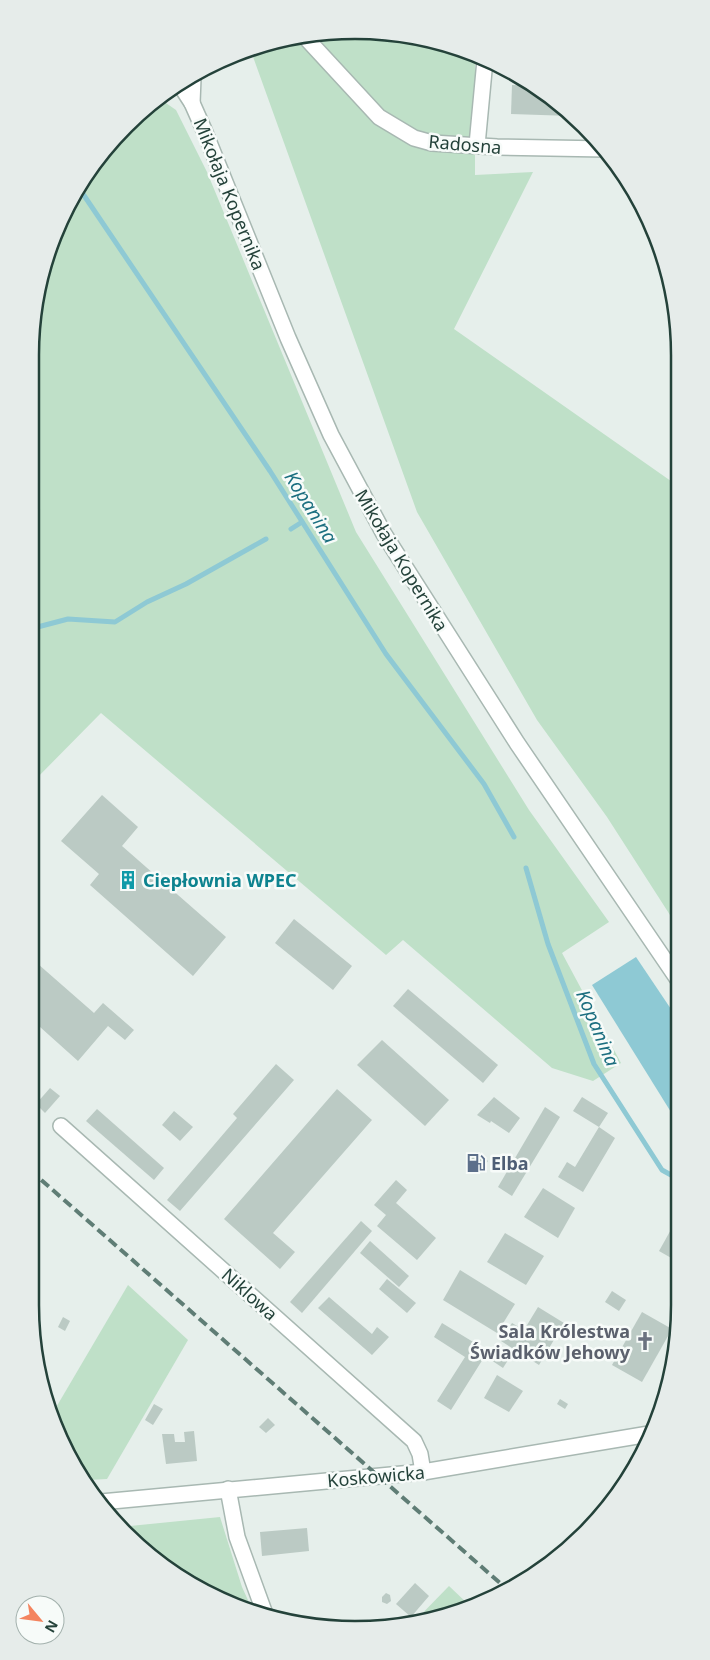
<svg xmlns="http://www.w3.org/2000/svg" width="710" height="1660" font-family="'Noto Sans',sans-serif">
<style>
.green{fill:#bfe0c8}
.water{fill:#8ec9d4}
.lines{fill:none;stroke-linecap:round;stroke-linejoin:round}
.stream{stroke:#8ec9d4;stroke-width:5}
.building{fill:#bbcac4}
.minor-casing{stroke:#a8b8b2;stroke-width:18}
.minor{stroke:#fff;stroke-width:15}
.rail{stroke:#5f7d75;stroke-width:4;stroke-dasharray:10 5;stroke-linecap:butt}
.labels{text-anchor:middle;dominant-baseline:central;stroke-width:5;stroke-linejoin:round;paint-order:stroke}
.street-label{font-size:18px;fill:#24423a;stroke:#f7fbf9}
.culture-label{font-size:18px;font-weight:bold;fill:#0d838f;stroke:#f7fbf9;text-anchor:start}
.service-label{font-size:18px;font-weight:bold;fill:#4e5e75;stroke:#f7fbf9;text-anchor:start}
.worship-label{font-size:18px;font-weight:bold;fill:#5b616d;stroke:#f7fbf9;text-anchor:end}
.water-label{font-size:19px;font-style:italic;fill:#1c6f80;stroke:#f7fbf9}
.rim{fill:none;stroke:#24423a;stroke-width:2.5}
</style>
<rect width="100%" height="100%" fill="#e6efeb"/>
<g class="green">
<path d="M334,31L460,47L475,55V175L533,172L454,329L678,486L679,929L607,817L537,720L417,512L252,54Z"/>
<path d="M163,101L176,110L207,172L356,532L529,810L609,922L562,953L621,1063L593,1081L552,1068L403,940L386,955L101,713L30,785V355L47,250L111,141Z"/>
<path d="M128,1285L188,1340L107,1479L88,1480L51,1416Z"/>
<path d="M220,1517L242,1587L252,1609L193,1587L120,1527Z"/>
<path d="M449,1586L469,1605L418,1624H412Z"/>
</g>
<path class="water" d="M636,957L679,1021V1125L592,985Z"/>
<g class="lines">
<g class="stream">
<path d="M81,191L270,471L386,654L484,784L514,837"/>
<path d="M291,529L302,522"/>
<path d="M30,629L68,619L115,622L147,602L186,584L266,539"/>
<path d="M526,868L548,944L594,1064L662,1170L680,1180"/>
</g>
</g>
<g class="building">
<path d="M512,85L537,86L571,116L511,114Z"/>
<path d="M102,795L138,827L122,846L226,937L193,976L90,885L99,874L61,841Z"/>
<path d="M294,919L352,966L333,990L275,943Z"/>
<path d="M30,957L94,1013L103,1003L134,1030L125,1040L108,1026L78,1061L30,1018Z"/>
<path d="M408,989L498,1065L483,1083L393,1006Z"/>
<path d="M382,1040L449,1100L425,1126L357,1065Z"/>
<path d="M276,1064L294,1080L180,1211L167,1200L237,1118L233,1114Z"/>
<path d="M30,1074L36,1080L30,1087Z"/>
<path d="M50,1088L60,1096L45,1113L36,1104Z"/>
<path d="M337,1089L372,1120L273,1233L295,1252L280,1269L224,1219Z"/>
<path d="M494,1097L520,1118L509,1133L491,1121L490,1123L477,1115Z"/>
<path d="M582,1097L608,1113L599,1127L573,1111Z"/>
<path d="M545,1107L560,1117L512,1196L498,1187Z"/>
<path d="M97,1109L164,1168L154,1180L86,1121Z"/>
<path d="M174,1111L193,1127L180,1141L162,1125Z"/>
<path d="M599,1127L615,1138L583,1192L558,1177L567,1162L575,1167Z"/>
<path d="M477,1152L488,1161L478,1173L467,1163Z"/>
<path d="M396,1180L407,1190L396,1203L436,1238L417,1260L377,1226L386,1215L374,1205Z"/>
<path d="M543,1188L575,1208L558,1238L524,1217Z"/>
<path d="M361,1221L372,1231L302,1313L290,1302Z"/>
<path d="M673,1226L680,1229V1263L659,1251Z"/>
<path d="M505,1233L544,1256L526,1285L487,1262Z"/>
<path d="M370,1241L409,1276L399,1287L360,1253Z"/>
<path d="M460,1270L515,1304L497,1333L443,1300Z"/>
<path d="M387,1279L416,1303L407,1313L379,1289Z"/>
<path d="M612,1291L626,1300L619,1311L605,1302Z"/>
<path d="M329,1297L372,1334L377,1327L389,1337L372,1355L318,1308Z"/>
<path d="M538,1307L564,1323L539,1365L501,1341L512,1323L524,1330Z"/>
<path d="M642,1312L672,1329L642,1382L612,1365Z"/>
<path d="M63,1317L70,1321L65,1331L58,1327Z"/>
<path d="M442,1323L488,1351L451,1410L437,1401L465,1357L434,1337Z"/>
<path d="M498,1350L510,1357L503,1368L491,1360Z"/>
<path d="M497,1375L523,1391L509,1412L484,1398Z"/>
<path d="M560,1399L568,1404L565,1409L557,1404Z"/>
<path d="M154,1404L163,1409L153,1425L145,1420Z"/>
<path d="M268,1418L275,1425L266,1433L259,1427Z"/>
<path d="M194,1431L197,1461L166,1464L162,1434H174L175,1442H185L184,1432Z"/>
<path d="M307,1528L309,1551L262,1556L260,1532Z"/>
<path d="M415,1583L429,1596L411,1617L396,1604Z"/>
<path d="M386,1593L390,1595L391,1601L387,1604L382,1602V1597Z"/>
</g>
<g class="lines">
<g class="minor-casing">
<g id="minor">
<path d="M306,38L379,117L414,138L432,143L497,147L605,149"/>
<path d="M181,86L192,103L204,130L288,338L331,435L384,534L517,743L679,981"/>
<path d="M192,103L193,78"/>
<path d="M477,145L485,60"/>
<path d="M61,1126L414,1441L420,1454L423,1472"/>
<path d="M228,1489L237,1537L265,1614"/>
<path d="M101,1502L423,1472L649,1434"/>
</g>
</g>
<use href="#minor" class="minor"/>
<path class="rail" d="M30,1170L508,1590"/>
</g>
<defs>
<g id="building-bare" transform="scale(1.5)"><path d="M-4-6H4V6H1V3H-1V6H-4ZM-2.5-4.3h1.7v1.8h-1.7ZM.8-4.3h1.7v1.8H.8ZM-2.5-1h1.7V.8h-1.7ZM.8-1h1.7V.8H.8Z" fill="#0f9aa8" stroke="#f7fbf9" stroke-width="2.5" paint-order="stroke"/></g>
<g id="fuel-bare" transform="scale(1.5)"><path d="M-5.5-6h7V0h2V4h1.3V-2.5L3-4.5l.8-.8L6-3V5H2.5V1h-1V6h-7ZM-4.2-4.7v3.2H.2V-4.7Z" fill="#5c6f8a" stroke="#f7fbf9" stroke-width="2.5" paint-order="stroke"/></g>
<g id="church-bare" transform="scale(1.5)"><path d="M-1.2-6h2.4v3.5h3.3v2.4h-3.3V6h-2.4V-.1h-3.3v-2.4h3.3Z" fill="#6b7280" stroke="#f7fbf9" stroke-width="2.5" paint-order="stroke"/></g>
</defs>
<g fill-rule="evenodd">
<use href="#building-bare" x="128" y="880"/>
<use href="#fuel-bare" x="476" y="1163"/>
<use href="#church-bare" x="645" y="1341"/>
</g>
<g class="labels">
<g class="street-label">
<text transform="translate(465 144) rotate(5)">Radosna</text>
<text transform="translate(230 194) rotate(68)">Mikołaja Kopernika</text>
<text transform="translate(402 560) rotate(59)">Mikołaja Kopernika</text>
<text transform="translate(250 1294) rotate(42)">Niklowa</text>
<text transform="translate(376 1476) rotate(-5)">Koskowicka</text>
</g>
<g class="culture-label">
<text x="143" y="880">Ciepłownia WPEC</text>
</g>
<g class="service-label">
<text x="491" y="1163">Elba</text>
</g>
<g class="worship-label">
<text x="630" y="1331">Sala Królestwa<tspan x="630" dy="21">Świadków Jehowy</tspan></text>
</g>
<g class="water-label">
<text transform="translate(311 507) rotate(58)">Kopanina</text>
<text transform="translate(598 1028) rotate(67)">Kopanina</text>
</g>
</g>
<path d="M0 0H710V1660H0ZM355 39H355A316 316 0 0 1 671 355V1305A316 316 0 0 1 355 1621H355A316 316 0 0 1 39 1305V355A316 316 0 0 1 355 39Z" fill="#e6ecea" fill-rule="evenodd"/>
<path class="rim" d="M355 39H355A316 316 0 0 1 671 355V1305A316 316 0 0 1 355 1621H355A316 316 0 0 1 39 1305V355A316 316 0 0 1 355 39Z"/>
<g transform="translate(40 1620) rotate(119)"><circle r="24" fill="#f7fbf9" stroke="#a3b1ad"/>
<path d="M0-4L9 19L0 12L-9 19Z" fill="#f4845f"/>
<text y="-8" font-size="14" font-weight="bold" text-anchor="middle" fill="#24423a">N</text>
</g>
</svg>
